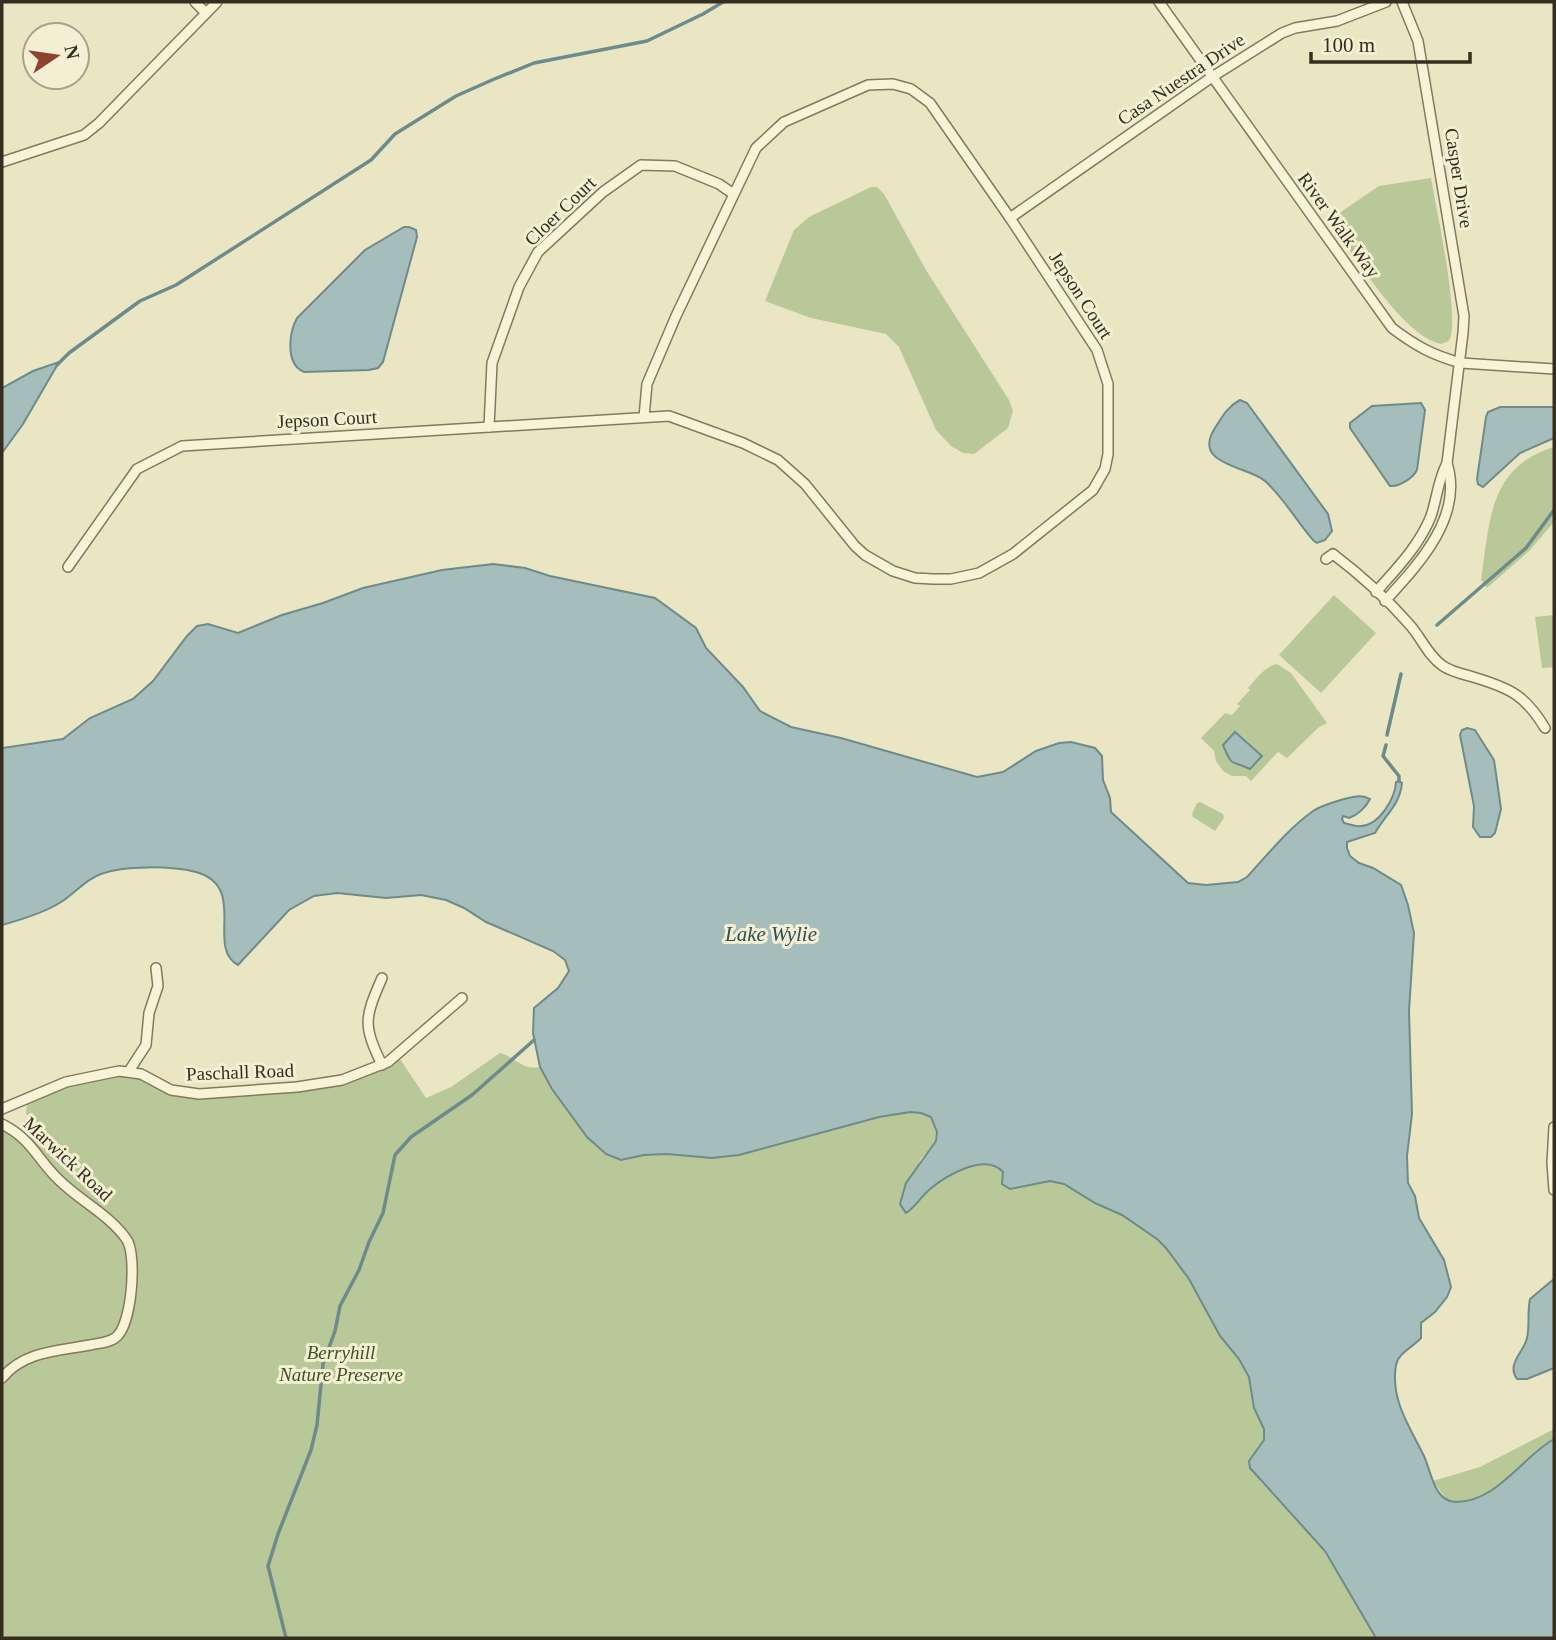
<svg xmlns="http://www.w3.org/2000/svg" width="1556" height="1640" font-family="Georgia,serif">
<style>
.green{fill:#b9c899}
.water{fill:#a6bebb;stroke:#6d8b8a;stroke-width:2}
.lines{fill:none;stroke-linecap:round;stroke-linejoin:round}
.stream{stroke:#6d8b8a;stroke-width:3.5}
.street-casing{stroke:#84795c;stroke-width:12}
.street{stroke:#f6f3d7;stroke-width:9}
.labels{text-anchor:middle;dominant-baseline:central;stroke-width:6;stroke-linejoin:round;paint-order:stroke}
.street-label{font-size:19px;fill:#352e1f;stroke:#f2efd3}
.park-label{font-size:19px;font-style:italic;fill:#3e5027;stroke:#f2efd3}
.water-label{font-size:21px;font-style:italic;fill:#2f4f53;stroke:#f2efd3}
</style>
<rect width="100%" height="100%" fill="#eae6c4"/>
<g class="green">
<path d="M1431,178C1436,208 1461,321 1449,341L1441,344C1402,336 1353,253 1329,220L1379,186Z"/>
<path d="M871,187H877L884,194L926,270L1009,400L1013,411L1008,428L974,454L963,453L951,446L936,430L899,347L886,334L811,318L765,301L794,230L809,217Z"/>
<path d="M1554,447V522L1529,551L1487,588L1481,580C1490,522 1488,467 1554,447Z"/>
<path d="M1334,595L1376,633L1321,693L1279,655Z"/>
<path d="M1554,615V667L1542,668L1535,617Z"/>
<path d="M1277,664L1291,673L1327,723L1319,727L1287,758L1278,752L1251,781L1246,776H1232L1223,771L1216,761L1214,751L1201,738L1225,713L1232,715L1240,706L1237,704L1250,690L1248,688C1257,678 1264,667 1277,664Z"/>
<path d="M1200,802L1223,814L1224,818L1215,831L1193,817L1192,814L1197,803Z"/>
<path d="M500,1053C516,1057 522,1071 540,1067L571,1116L621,1160L644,1155L667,1154L712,1158L739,1155L879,1117L910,1112L921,1113L931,1117L937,1132L936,1141L920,1160L909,1211C932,1186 963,1157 999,1167L1003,1172L1002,1184L1009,1189L1050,1181L1064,1184L1095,1203L1122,1215L1157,1239L1166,1248L1189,1279L1220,1336L1239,1359L1249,1377L1254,1408L1264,1429V1440L1249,1461L1261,1482L1303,1524L1325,1551L1376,1638H2V1127L60,1149L26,1114L27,1103L73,1082L106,1076L134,1075L168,1091L259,1094L382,1069L400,1059L426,1098L451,1087Z"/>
<path d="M1554,1429V1439C1520,1458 1492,1510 1447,1500L1433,1481L1480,1467Z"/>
</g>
<g class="water">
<path d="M404,227H409L416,230L417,237L383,362L378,368L369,370L304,372C285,364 289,333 297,318L365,250Z"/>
<path d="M59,362L23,424L2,453V388L33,371Z"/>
<path d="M1240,400L1247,403L1328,514L1332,531L1325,540L1317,543L1314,541C1297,522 1284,498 1265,481C1248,466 1191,465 1215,428C1222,417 1227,407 1240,400Z"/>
<path d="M1421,403L1425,410L1417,470C1413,478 1399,487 1390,486L1350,428V423L1372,406Z"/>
<path d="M1500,407H1554V438L1520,453L1483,487L1478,484L1477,479L1486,417L1488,412Z"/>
<path d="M493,564L525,568L550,576L655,598L696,628L706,648L743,687L760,711L791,727L841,738L977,777L1003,772L1036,751L1059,743L1071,742L1095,748L1102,756L1103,780L1110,798L1111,812L1188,883L1206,885L1238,882L1247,877C1268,854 1288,829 1313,811C1322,805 1334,802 1344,799C1353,797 1362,794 1370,799C1366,807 1358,815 1349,818L1343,816L1342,819L1344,823C1349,824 1356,827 1361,826C1380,825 1395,798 1396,782L1399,781L1402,783C1400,805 1385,815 1375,833L1347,842V848L1350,856L1359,863L1373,868L1401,885L1408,905L1414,933L1409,1011L1412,1114L1407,1156L1408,1183L1415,1196L1419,1218L1444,1260L1451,1287L1447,1297L1435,1312L1421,1323V1338C1413,1347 1398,1353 1396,1365C1390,1400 1410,1427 1424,1456C1431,1471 1434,1502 1456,1502C1497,1502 1522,1457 1554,1439V1638H1376L1325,1551L1250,1468L1249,1461L1264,1440V1429L1254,1408L1249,1377L1239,1359L1220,1336L1189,1279L1166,1248L1157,1239L1122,1215L1095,1203L1064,1184L1050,1181L1010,1189L1002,1184L1003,1172C985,1152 945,1176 929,1190C921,1197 915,1207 906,1213L900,1204L906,1183L936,1141L937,1132L931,1117L921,1113L910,1112L879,1117L739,1155L712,1158L667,1154L644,1155L621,1160L606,1154L587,1137L552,1089L540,1067L533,1033L534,1008L558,988L569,971L565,960L553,951L486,922L464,908L446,900L421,895L386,898L337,893L314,896L289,910L238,965C205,947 249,887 196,872C172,866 124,865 101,874C86,879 75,893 61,902C46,912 20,920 2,925V748L63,739L90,718L133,699L153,681L187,636L197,626L208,624L238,633L282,615L323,603L363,588L442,570Z"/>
<path d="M1467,728L1475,730L1494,760L1501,809L1495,833L1491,837H1480L1473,827L1474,806L1460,735L1462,730Z"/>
<path d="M1235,732L1262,756L1250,769C1230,759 1233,769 1223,745Z"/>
<path d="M1554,1279V1368L1527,1379H1517C1506,1364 1524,1352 1527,1338C1530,1326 1527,1312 1530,1299Z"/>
</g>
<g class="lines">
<g class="stream">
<path d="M57,365L69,353L140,301L176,285L371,160L395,134L456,96L492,80L534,63L647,41L703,14L723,2"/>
<path d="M1437,625L1526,548L1554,510"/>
<path d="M1387,735L1401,674"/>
<path d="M1386,745L1383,756L1399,776V781"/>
<path d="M286,1638L268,1566L278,1534L311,1450L317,1425L323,1364L335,1331L340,1306L359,1270L369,1242L383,1213L395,1155L411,1137L472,1095L534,1040"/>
</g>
<g class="street-casing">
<g id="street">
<path d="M195,2L206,13"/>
<path d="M1159,2L1392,328C1416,346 1432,355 1461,363L1554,369"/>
<path d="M2,162L84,135L99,123L217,2"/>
<path d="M1010,218L1212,77L1282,33L1295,28L1337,21L1386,2"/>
<path d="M489,427L492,363L519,287L538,252L603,192L641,165L675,166L719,184L732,193"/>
<path d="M1326,559L1333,554C1358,573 1388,600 1409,624C1421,637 1428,656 1443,666C1452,672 1463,674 1473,677C1510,688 1525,695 1545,728"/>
<path d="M68,567L137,469L182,446L669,416L743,443L778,460L805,484L855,546L865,555L893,571L915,578L933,579H951L979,573L1013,554L1093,490L1105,469L1108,454V384L1097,350L1010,218L930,103L911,89L893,84L868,85L784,122L756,148L676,316L647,384L644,417"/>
<path d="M1376,592C1397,568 1419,546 1431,516C1437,498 1438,480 1447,463L1463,333L1464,316L1418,41L1402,2"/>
<path d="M1385,601C1418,565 1464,517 1447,463"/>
<path d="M382,978C364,1019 363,1025 382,1065"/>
<path d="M129,1071L146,1045L149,1013L158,986L156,968"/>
<path d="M2,1109L66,1082L119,1071L141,1074L171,1090L199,1094L297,1087L342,1080L388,1062L462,998"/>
<path d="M2,1124C33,1140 36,1158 59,1180C80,1201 110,1215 127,1240C137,1256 132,1327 115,1338C108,1343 99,1343 90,1345C58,1351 24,1351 2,1378"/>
<path d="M1554,1127L1552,1163L1554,1190"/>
</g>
</g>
<use href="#street" class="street"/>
</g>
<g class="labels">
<g class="street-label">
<text transform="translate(1181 79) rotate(-34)">Casa Nuestra Drive</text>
<text transform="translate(1459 178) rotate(81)">Casper Drive</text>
<text transform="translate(560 211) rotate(-44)">Cloer Court</text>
<text transform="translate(1339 225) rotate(54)">River Walk Way</text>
<text transform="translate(1081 295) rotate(57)">Jepson Court</text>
<text transform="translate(327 419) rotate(-3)">Jepson Court</text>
<text transform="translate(240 1072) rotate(-2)">Paschall Road</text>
<text transform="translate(68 1159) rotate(43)">Marwick Road</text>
</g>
<g class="park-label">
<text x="341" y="1352">Berryhill<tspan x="341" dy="22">Nature Preserve</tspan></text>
</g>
<g class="water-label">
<text x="771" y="934">Lake Wylie</text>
</g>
</g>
<rect width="1556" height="1640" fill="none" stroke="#352e1f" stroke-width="7"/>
<g transform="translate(56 56) rotate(77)"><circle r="33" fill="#f2efd3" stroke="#a6a28b" stroke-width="2"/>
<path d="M0-5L12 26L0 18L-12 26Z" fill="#8e4231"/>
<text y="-10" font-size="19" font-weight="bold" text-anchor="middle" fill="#352e1f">N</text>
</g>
<path d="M1311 52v10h159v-10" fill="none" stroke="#352e1f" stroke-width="3.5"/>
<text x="1322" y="52" font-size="21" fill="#352e1f" stroke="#f2efd3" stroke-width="5" paint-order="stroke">100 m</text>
</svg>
